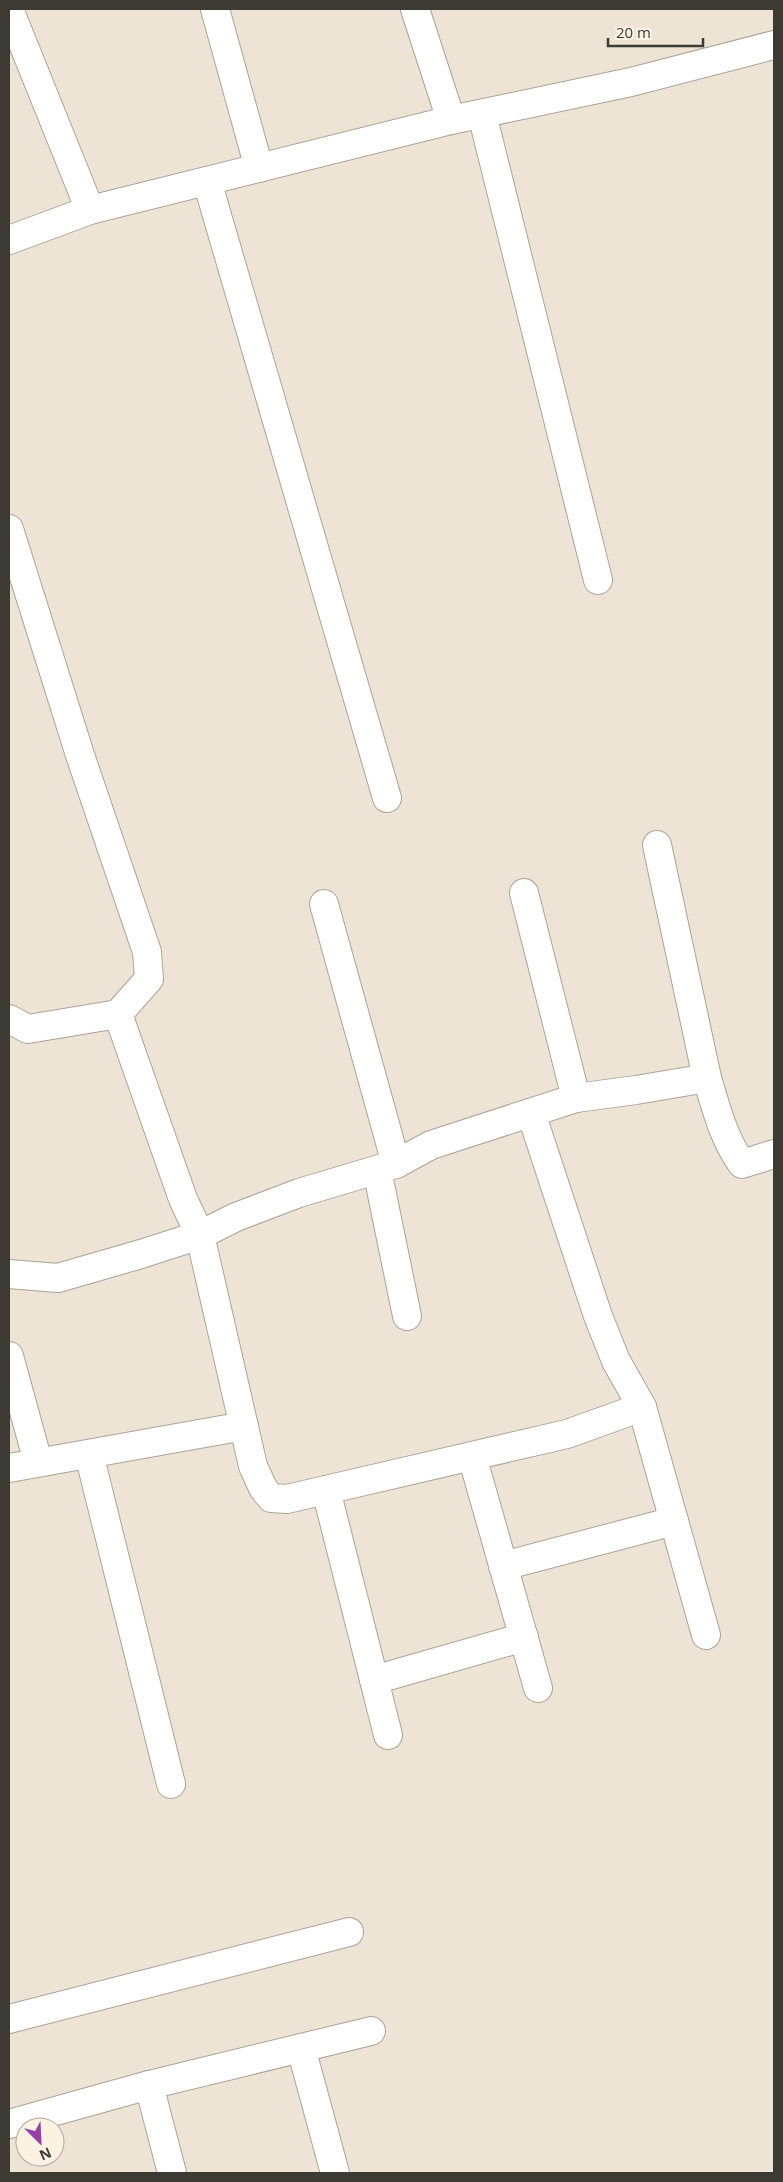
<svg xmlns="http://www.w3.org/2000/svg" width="783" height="2182" font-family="'Open Sans',sans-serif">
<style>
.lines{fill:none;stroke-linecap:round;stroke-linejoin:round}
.minor-casing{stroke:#aca395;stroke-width:30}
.minor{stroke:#fff;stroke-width:28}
</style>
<rect width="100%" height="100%" fill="#eee4d5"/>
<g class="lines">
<g class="minor-casing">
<g id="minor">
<path d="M9,9L90,210"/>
<path d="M215,9L259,168"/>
<path d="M415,9L451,120"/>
<path d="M482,114L598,580"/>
<path d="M207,181L387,798"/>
<path d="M9,240L90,210L451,120L631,82L774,45"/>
<path d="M9,529L80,755L147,952L149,979L118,1014L183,1199L200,1235L141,1254L58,1278L9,1274"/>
<path d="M657,845L707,1078C716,1107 723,1138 742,1164L774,1154"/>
<path d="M524,893L576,1098"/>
<path d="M324,904L396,1164"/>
<path d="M9,1019L28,1029L118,1014"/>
<path d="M531,1113L598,1316L616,1361L642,1407L706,1635"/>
<path d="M377,1170L407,1316"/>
<path d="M9,1356L38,1462"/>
<path d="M642,1407L567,1434L287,1499L271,1498L263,1488L253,1466L200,1235L236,1217L299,1193L396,1164L431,1145L576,1098L636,1090L707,1078"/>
<path d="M89,1454L171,1784"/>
<path d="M472,1456L538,1688"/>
<path d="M9,1468L244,1426"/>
<path d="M326,1490L388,1735"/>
<path d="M503,1566L674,1521"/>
<path d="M374,1680L524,1637"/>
<path d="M9,2019L349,1932"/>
<path d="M301,2048L335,2173"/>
<path d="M149,2085L172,2173"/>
<path d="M9,2124L149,2085L371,2031"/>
</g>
</g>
<use href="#minor" class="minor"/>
</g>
<rect width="783" height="2182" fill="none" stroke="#3d3a34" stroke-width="20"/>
<g transform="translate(40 2142) rotate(156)"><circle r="24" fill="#fbf2e2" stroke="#afa89c"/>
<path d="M0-4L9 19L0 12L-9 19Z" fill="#963da9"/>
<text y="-8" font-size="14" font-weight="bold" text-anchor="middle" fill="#3d3a34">N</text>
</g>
<path d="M608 38v8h95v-8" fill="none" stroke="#3d3a34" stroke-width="2.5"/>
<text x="616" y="38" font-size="15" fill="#3d3a34" stroke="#fbf2e2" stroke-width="4" paint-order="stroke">20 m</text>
</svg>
